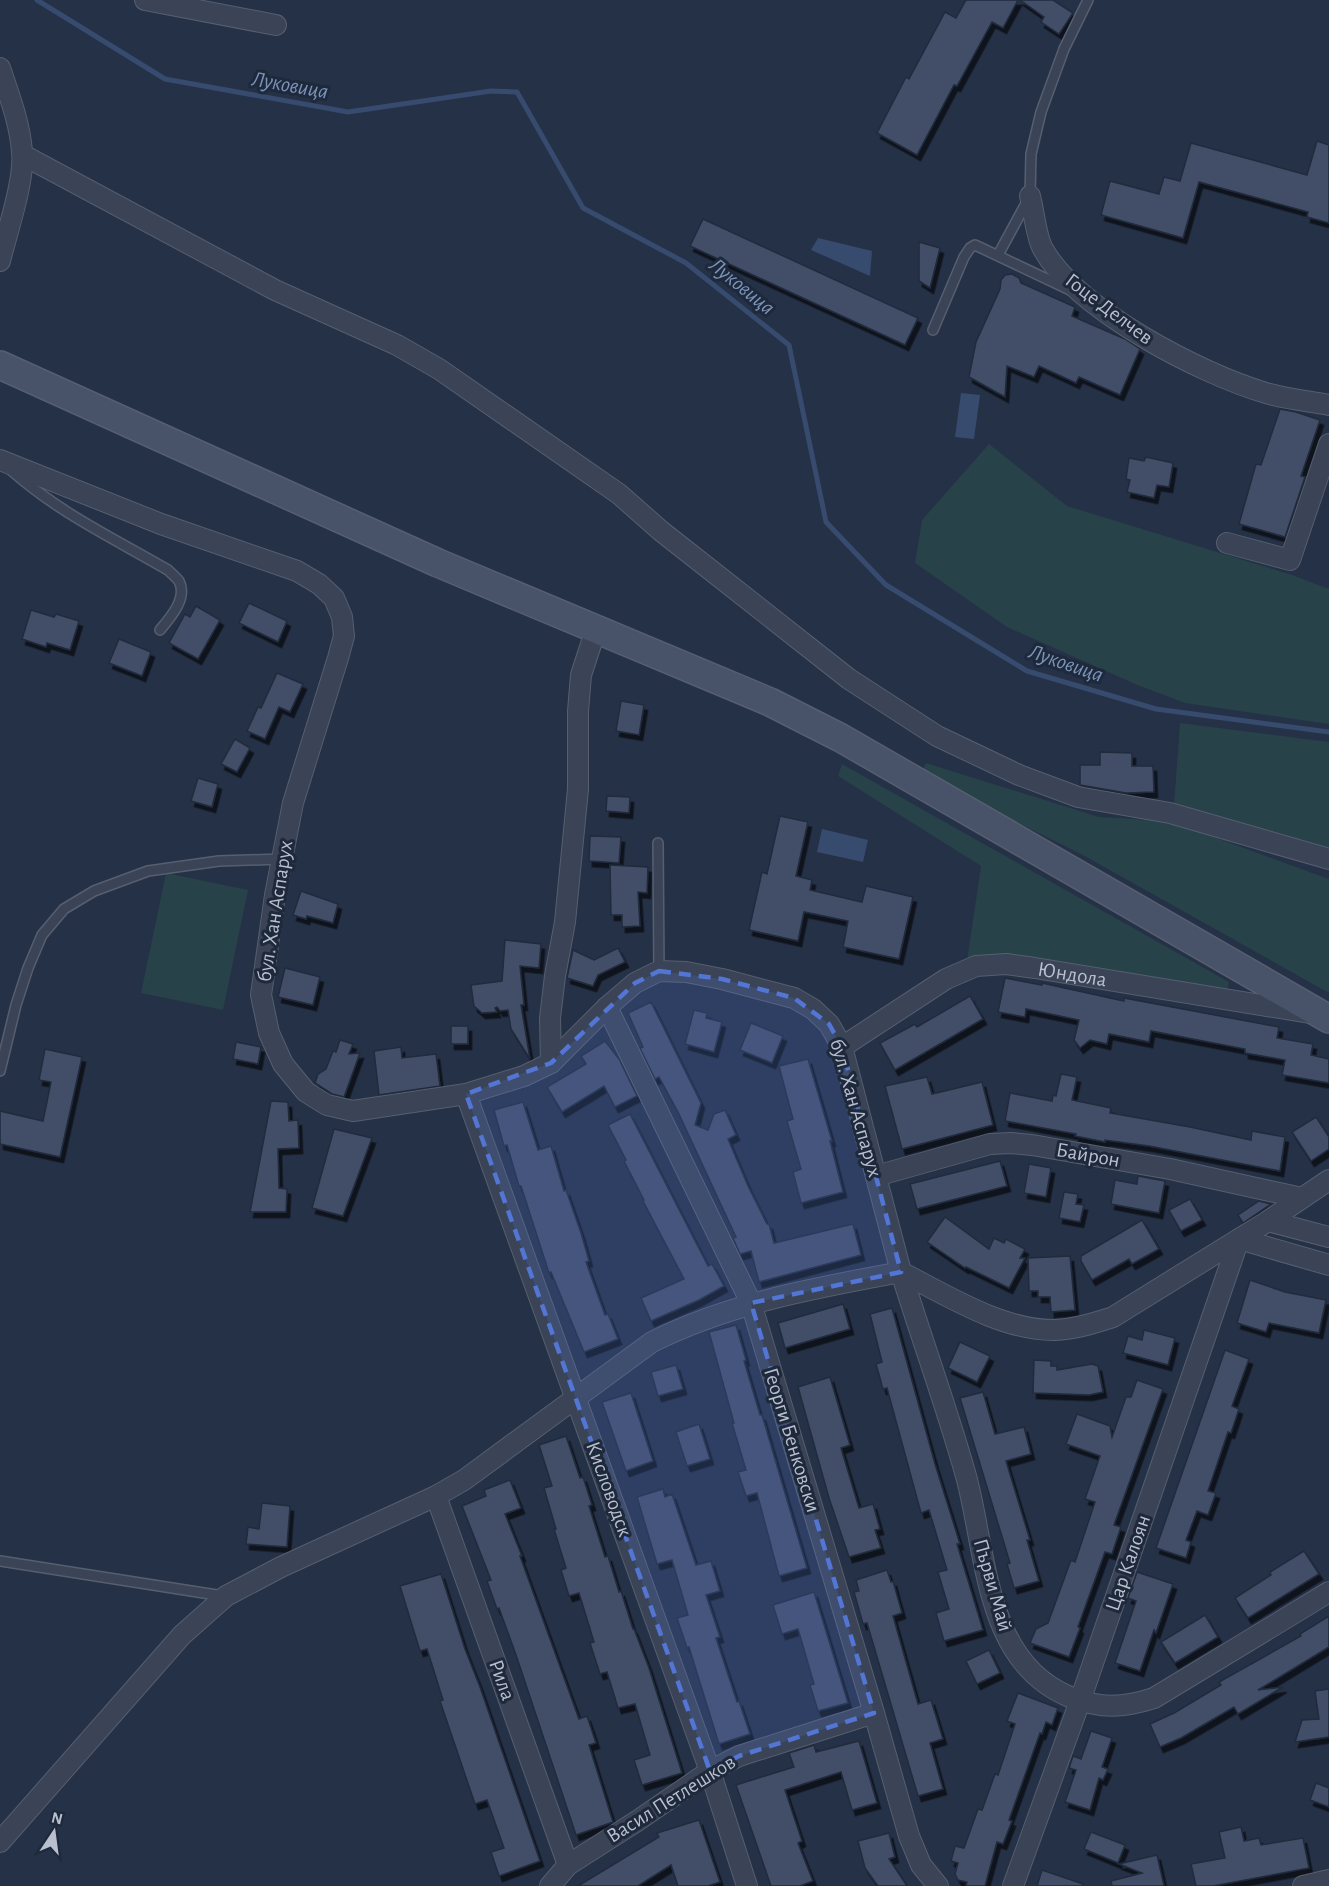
<svg xmlns="http://www.w3.org/2000/svg" width="1329" height="1886" font-family="'Alegreya Sans',sans-serif">
<style>
.green{fill:#274248}
.water{fill:#374b6f}
.lines{fill:none;stroke-linecap:round;stroke-linejoin:round}
.stream{stroke:#374b6f;stroke-width:5}
.building{fill:#424e67;stroke:#202b3d;stroke-width:1.5;filter:url(#shadow)}
.lane-casing{stroke:#565f70;stroke-width:12}
.street-casing{stroke:#565f70;stroke-width:22}
.secondary-casing{stroke:#565f70;stroke-width:30}
.lane{stroke:#3a4456;stroke-width:9}
.street{stroke:#3a4456;stroke-width:20}
.secondary{stroke:#485269;stroke-width:27}
.marked{fill:#5376d5;fill-opacity:0.2;stroke:#5376d5;stroke-width:4.5;stroke-dasharray:12 8;stroke-linejoin:round}
.labels{text-anchor:middle;dominant-baseline:central;stroke-width:6;stroke-linejoin:round;paint-order:stroke}
.street-label{font-size:21px;fill:#b8bfcf;stroke:#1e293b}
.water-label{font-size:22px;font-style:italic;fill:#7c93b9;stroke:#1e293b}
</style>
<defs>
<filter id="shadow"><feDropShadow dx="3.5" dy="5.5" stdDeviation="0" flood-color="#0009"/></filter>
</defs>
<rect width="100%" height="100%" fill="#253147"/>
<g class="green">
<path d="M989,444L1067,506L1292,575L1329,589V724L1185,703L1135,684L1007,627L915,563L922,520Z"/>
<path d="M1180,723L1329,742V851L1174,805Z"/>
<path d="M926,763L1099,817L1170,821L1329,879V993L1083,855L920,775Z"/>
<path d="M842,764L1229,982L1226,998L967,961L981,866L838,776Z"/>
<path d="M166,873L248,890L223,1010L141,993Z"/>
</g>
<g class="water">
<path d="M818,238L872,251L870,276L811,250Z"/>
<path d="M961,393L980,395L974,439L955,437Z"/>
<path d="M822,829L868,840L863,862L817,852Z"/>
</g>
<g class="lines">
<path class="stream" d="M37,0L165,79L348,112L491,91L517,92L583,208L686,263L789,345L826,522L886,585L1027,671L1156,709L1329,732"/>
</g>
<g class="building">
<path d="M966,0H1018L1003,28L992,22L957,86L954,85L917,155L877,133L906,77L909,79L945,12L956,18Z"/>
<path d="M1020,0H1053L1073,13L1059,34L1041,22L1044,17Z"/>
<path d="M1317,141L1329,145V223L1307,217L1308,212L1199,182L1183,238L1101,215L1110,181L1159,194L1164,177L1180,181L1191,143L1307,175Z"/>
<path d="M703,219L918,318L905,345L690,246Z"/>
<path d="M919,242L940,248L930,288L919,281Z"/>
<path d="M1012,274L1019,278L1021,283L1075,307L1072,316L1125,339L1140,349L1120,395L1079,377L1076,383L1039,366L1034,377L1007,366L1005,397L969,377L976,342L1000,289L1001,280L1005,275Z"/>
<path d="M1280,409L1296,412L1320,420L1301,476L1305,477L1285,537L1239,524L1256,464L1261,465Z"/>
<path d="M1146,457L1173,463L1169,487L1157,485L1154,498L1127,492L1130,480L1126,479L1129,458L1144,461Z"/>
<path d="M249,603L287,621L278,642L239,623Z"/>
<path d="M196,606L220,620L198,659L169,643L185,614L190,617Z"/>
<path d="M31,610L54,617L56,614L79,621L70,650L47,643L46,647L22,639Z"/>
<path d="M119,639L151,652L142,676L109,663Z"/>
<path d="M277,673L303,684L290,712L279,707L265,739L247,731L258,707L261,708Z"/>
<path d="M621,701L644,705L639,735L616,731Z"/>
<path d="M235,739L250,748L237,772L221,764Z"/>
<path d="M1100,752L1132,753V766H1153L1154,792L1126,793L1080,785V765H1100Z"/>
<path d="M198,778L218,784L212,807L191,801Z"/>
<path d="M607,796L630,797L629,813L606,811Z"/>
<path d="M780,816L808,822L796,876L812,880L810,890L862,902L866,886L913,897L899,959L843,947L848,921L804,912L798,941L749,930L762,872L767,874Z"/>
<path d="M590,836L621,837L619,863L589,861Z"/>
<path d="M610,865L648,867L647,893L638,892L640,926L622,927V915H611Z"/>
<path d="M301,891L338,904L333,923L307,916L306,919L293,915Z"/>
<path d="M505,940L541,944L539,968L520,966L524,1005H521L530,1059L511,1029L508,1010L500,1011L497,1007L495,1008L497,1012L482,1013L474,1006L471,985L502,981Z"/>
<path d="M618,948L625,962L598,975L593,986L567,978L573,950L594,960Z"/>
<path d="M285,968L320,977L313,1005L278,997Z"/>
<path d="M1005,978L1042,985V983L1124,1001V998L1279,1027L1277,1038L1313,1044L1311,1055L1329,1059V1083L1282,1075L1285,1060L1245,1053V1049L1151,1031L1149,1042L1109,1034L1107,1044L1090,1040L1080,1048L1074,1040L1079,1020L1026,1009L1025,1017L998,1012Z"/>
<path d="M970,996L983,1019L895,1070L880,1043L915,1024L917,1027Z"/>
<path d="M651,1002L701,1103L695,1125L708,1130L714,1114L725,1110L736,1135L728,1139L748,1186L767,1224H769L774,1243L853,1224L861,1255L759,1282L751,1251L740,1254L733,1238L736,1237L678,1112L659,1077L655,1079L640,1048L643,1047L628,1013Z"/>
<path d="M694,1010L707,1013L706,1018L722,1022L714,1052L685,1044Z"/>
<path d="M751,1023L783,1036L772,1063L740,1050Z"/>
<rect x="451" y="1026" width="17" height="18"/>
<path d="M340,1040L353,1044L349,1054L360,1053L344,1097L332,1094L315,1083L318,1074L326,1069L333,1051L336,1052Z"/>
<path d="M605,1041L619,1059L637,1096L615,1107L604,1086L562,1112L547,1087L586,1064L581,1056Z"/>
<path d="M236,1042L261,1047L258,1064L233,1059Z"/>
<path d="M401,1047L402,1058L436,1054L440,1086L379,1095L374,1051Z"/>
<path d="M45,1049L82,1057L60,1157L0,1144V1111L43,1121L51,1082L39,1080Z"/>
<path d="M808,1059L832,1141H830L843,1192L801,1203L793,1172L801,1169L787,1121L793,1119L779,1066Z"/>
<path d="M1061,1074L1077,1077L1072,1100L1111,1108L1110,1113L1190,1127L1251,1140L1252,1131L1285,1137L1280,1171L1149,1146L1105,1140V1142L1075,1136L1076,1134L1005,1121L1010,1093L1052,1101L1053,1095L1056,1096Z"/>
<path d="M927,1077L932,1094L982,1082L993,1125L902,1149L885,1086Z"/>
<path d="M271,1101L288,1102L289,1121L298,1120L299,1148L278,1149L279,1188L287,1189L286,1212H250Z"/>
<path d="M523,1102L538,1150L551,1146L564,1191L566,1190L581,1233L589,1261L586,1262L605,1315L608,1314L618,1339L584,1352L551,1272L549,1273L521,1186H519L507,1145L504,1146L494,1110Z"/>
<path d="M630,1114L708,1266L712,1264L724,1286L699,1300L651,1321L641,1298L684,1279L643,1201L644,1200L624,1161L626,1160L608,1125Z"/>
<path d="M1316,1117L1329,1137V1149L1311,1161L1292,1132Z"/>
<path d="M334,1129L372,1138L343,1216L312,1208Z"/>
<path d="M1000,1161L1007,1186L917,1209L910,1184Z"/>
<path d="M1029,1164L1051,1168L1046,1197L1024,1193Z"/>
<path d="M1138,1176L1165,1181L1159,1213L1111,1204L1115,1180L1137,1184Z"/>
<path d="M1064,1192L1078,1194L1076,1204L1084,1205L1080,1222L1059,1218Z"/>
<path d="M1190,1199L1202,1220L1181,1231L1169,1210Z"/>
<path d="M1259,1201L1271,1204L1243,1223L1238,1215Z"/>
<path d="M945,1217L989,1249L994,1238L1004,1243L1006,1239L1025,1249L1020,1258H1025L1009,1288L966,1267L965,1268L927,1242Z"/>
<path d="M1142,1220L1159,1249L1132,1264L1129,1259L1092,1280L1081,1261V1256Z"/>
<path d="M1070,1256L1075,1310L1051,1312L1050,1297H1038V1291H1029L1028,1258Z"/>
<path d="M1250,1280L1285,1292L1326,1300L1319,1333L1269,1323L1266,1332L1237,1323Z"/>
<path d="M843,1304L850,1329L785,1348L778,1323Z"/>
<path d="M892,1308L935,1464L960,1544H957L983,1630L944,1641L936,1613L949,1609L938,1572L947,1570L929,1510L921,1513L887,1388L883,1389L876,1364L882,1362L870,1314Z"/>
<path d="M736,1325L746,1360L744,1361L760,1415H762L807,1568L779,1576L757,1493L746,1496L738,1472L746,1470L732,1423H734L709,1332Z"/>
<path d="M1144,1330L1175,1338L1168,1365L1123,1353L1128,1336L1142,1340Z"/>
<path d="M960,1342L990,1356L977,1382L948,1368Z"/>
<path d="M1225,1350L1249,1359L1232,1406L1239,1409L1231,1433L1228,1432L1208,1491L1216,1493L1208,1515L1197,1511L1186,1540L1191,1542L1186,1558L1156,1548Z"/>
<path d="M1034,1360L1051,1361V1366H1057V1370L1092,1364L1098,1366L1103,1392L1089,1395L1033,1393Z"/>
<path d="M676,1365L683,1389L658,1396L651,1372Z"/>
<path d="M830,1377L850,1445L841,1448L859,1508L873,1504L880,1529L875,1530L881,1548L849,1557L829,1498L798,1387Z"/>
<path d="M1137,1380L1163,1389L1114,1525L1121,1527L1112,1554L1105,1552L1078,1627L1080,1628L1069,1657L1030,1643L1036,1629L1048,1623L1071,1560L1075,1562L1095,1502L1085,1499L1100,1456L1066,1444L1077,1414L1110,1426L1112,1437L1126,1397H1131Z"/>
<path d="M983,1392L995,1434L1024,1427L1031,1454L1006,1461L1030,1540H1027L1039,1581L1014,1588L1007,1564L1010,1563L960,1398Z"/>
<path d="M631,1393L653,1461L626,1471L602,1402Z"/>
<path d="M699,1424L710,1459L687,1466L676,1432Z"/>
<path d="M566,1436L580,1478L583,1477L592,1505L589,1506L605,1557L608,1556L619,1592L621,1591L633,1629H634L649,1668L682,1773L642,1785L634,1760L650,1755L635,1704L618,1708L607,1672L600,1674L590,1643L594,1642L579,1593L569,1596L561,1570L566,1568L554,1529H556L544,1488L552,1486L539,1445Z"/>
<path d="M510,1480L521,1508L505,1514L522,1556H520L579,1719L587,1716L596,1743L589,1745L613,1822L576,1835L516,1655L499,1608L497,1609L487,1581L491,1580L462,1506L486,1496L484,1490Z"/>
<path d="M663,1489L665,1497L672,1494L696,1565L711,1561L720,1591L706,1595L720,1637L716,1638L737,1702L739,1701L750,1734L719,1744L689,1647L687,1648L677,1618L688,1615L672,1560L657,1564L637,1497Z"/>
<path d="M262,1503L290,1506L287,1547L246,1544L248,1527L259,1529Z"/>
<path d="M1304,1551L1319,1574L1248,1618L1235,1598L1271,1575L1270,1572Z"/>
<path d="M887,1570L891,1582L893,1581L902,1613L893,1616L918,1704L931,1700L943,1739L930,1743L943,1789L918,1796L867,1623L863,1624L854,1592L859,1591L856,1580Z"/>
<path d="M1137,1572L1173,1584L1156,1633L1154,1630L1140,1671L1115,1663L1136,1601L1128,1598Z"/>
<path d="M441,1574L465,1649L480,1687L540,1861L499,1876L491,1852L504,1848L487,1800L475,1804L440,1701L443,1700L427,1649L420,1651L400,1586Z"/>
<path d="M814,1592L848,1703L818,1711L810,1685L814,1684L798,1629L782,1634L773,1605Z"/>
<path d="M1205,1615L1218,1637L1175,1663L1161,1642Z"/>
<path d="M1329,1616V1647L1258,1690L1283,1687L1238,1714L1234,1707L1181,1738L1160,1747L1150,1724L1174,1713L1221,1685L1219,1682L1301,1636L1300,1634Z"/>
<path d="M989,1650L1000,1673L977,1684L966,1661Z"/>
<path d="M1329,1689V1737L1295,1742L1302,1720L1319,1719L1315,1691Z"/>
<path d="M1018,1693L1058,1708L1052,1725L1046,1722L1042,1734L1040,1733L1009,1820L1012,1821L1003,1844L997,1842L985,1886H966L967,1882L958,1880L955,1874L958,1863L951,1861L955,1846L964,1848L978,1809L982,1810L995,1774L998,1775L1015,1724L1007,1721Z"/>
<path d="M1091,1731L1112,1738L1102,1767L1108,1769L1103,1780L1099,1778L1090,1810L1065,1802L1076,1770L1069,1768L1073,1756L1081,1759Z"/>
<path d="M859,1741L877,1803L852,1810L841,1772L785,1790L802,1841L798,1843L813,1881L800,1886H771L736,1785L794,1767L789,1753L814,1745L816,1752Z"/>
<path d="M1316,1783L1329,1788V1807L1310,1800Z"/>
<path d="M699,1820L720,1882L708,1886H678L671,1865L638,1886H578L659,1837L657,1833Z"/>
<path d="M1241,1827L1244,1841L1259,1838L1261,1845L1303,1838L1309,1868L1213,1886H1196L1191,1864L1225,1858L1219,1832Z"/>
<path d="M1091,1832L1125,1845L1118,1863L1084,1849Z"/>
<path d="M889,1833L895,1857L889,1859L907,1886H878L865,1868L858,1841Z"/>
<path d="M1157,1855L1164,1886H1112L1111,1881L1142,1873L1119,1864Z"/>
<path d="M1042,1870L1083,1884L1082,1886H1037Z"/>
</g>
<g class="lines">
<g class="lane-casing">
<g id="lane">
<path d="M998,255L1030,196L1031,154L1041,112L1064,49L1088,0"/>
<path d="M933,330L964,257L970,248L975,245L1070,290"/>
<path d="M12,471C61,514 113,538 168,570C171,573 176,577 179,581C188,598 170,618 160,630"/>
<path d="M658,843L659,971"/>
<path d="M0,1071L16,1005L28,968L42,935L64,909L94,891L148,871L219,861L282,859"/>
<path d="M0,1561L223,1596"/>
</g>
</g>
<g class="street-casing">
<g id="street">
<path d="M145,0L276,25"/>
<path d="M0,68C9,95 20,123 22,152C25,180 7,232 0,261"/>
<path d="M23,155L275,290L397,345L439,369L619,494L661,531L849,679L937,736L1019,775L1078,797L1170,813L1329,859"/>
<path d="M1030,196C1034,211 1036,237 1043,249C1077,310 1201,374 1266,393C1286,399 1308,401 1329,405"/>
<path d="M0,460L161,524L297,571L319,584L334,598L342,617L344,636L338,658L293,803L275,895L261,995L269,1033L283,1064L306,1092L327,1105L353,1111L466,1094L524,1076L551,1063L607,1007L635,983L659,971L686,972L722,979L794,998L813,1009L829,1024L842,1047L901,1272C946,1295 1003,1331 1055,1330C1076,1329 1094,1323 1113,1317L1268,1221L1329,1180"/>
<path d="M1227,543L1290,560L1329,444"/>
<path d="M607,1007L751,1303L874,1713L909,1836L921,1865L938,1886"/>
<path id="s1" d="M842,1047L946,979L976,966L1006,964L1035,968L1310,1013"/>
<path d="M551,1063L550,1018L555,976L565,922L578,789V711L581,675L596,629"/>
<path d="M466,1094L710,1771L747,1886"/>
<path d="M876,1176L990,1144L1011,1143L1032,1145L1170,1169L1302,1198"/>
<path d="M1268,1221L1329,1237"/>
<path d="M436,1496L568,1865"/>
<path d="M0,1842L182,1635L226,1596L281,1567L436,1496L464,1480L652,1342C730,1303 815,1288 901,1272C922,1340 947,1408 966,1476C987,1553 984,1662 1070,1697C1101,1709 1123,1708 1154,1698L1329,1592"/>
<path d="M550,1886L568,1865L637,1821L710,1771L739,1756L874,1713"/>
<path d="M1013,1886L1080,1701L1239,1239L1329,1265"/>
<path d="M1303,1886L1329,1880"/>
</g>
</g>
<g class="secondary-casing">
<path id="secondary" d="M0,365L438,563L770,702L841,738L1329,1019"/>
</g>
<use href="#lane" class="lane"/>
<use href="#street" class="street"/>
<use href="#secondary" class="secondary"/>
</g>
<path class="marked" d="M659,971L722,979L794,998L829,1024L842,1047L901,1272L751,1303L874,1713L739,1756L710,1771L466,1094L551,1063L635,983Z"/>
<g class="labels">
<g class="street-label">
<text transform="translate(1109 309) rotate(37)">Гоце Делчев</text>
<text transform="translate(275 911) rotate(-81)">бул. Хан Аспарух</text>
<text stroke="none"><textPath href="#s1" startOffset="254">Юндола</textPath></text>
<text transform="translate(856 1108) rotate(74)">бул. Хан Аспарух</text>
<text transform="translate(1088 1155) rotate(10)">Байрон</text>
<text transform="translate(792 1440) rotate(73)">Георги Бенковски</text>
<text transform="translate(609 1489) rotate(70)">Кисловодск</text>
<text transform="translate(1128 1563) rotate(-71)">Цар Калоян</text>
<text transform="translate(993 1585) rotate(74)">Първи Май</text>
<text transform="translate(502 1680) rotate(70)">Рила</text>
<text transform="translate(671 1799) rotate(-32)">Васил Петлешков</text>
</g>
<g class="water-label">
<text transform="translate(290 85) rotate(10)">Луковица</text>
<text transform="translate(742 286) rotate(39)">Луковица</text>
<text transform="translate(1066 663) rotate(19)">Луковица</text>
</g>
</g>
<g transform="translate(54 1832) rotate(13)" stroke="#1e293b" stroke-width="4.5" paint-order="stroke">
<path d="M0-4.5L10 22L0 15L-10 22Z" fill="#b8bfcf"/>
<text y="-9" font-size="16" font-weight="bold" text-anchor="middle" fill="#b8bfcf">N</text>
</g>
</svg>
